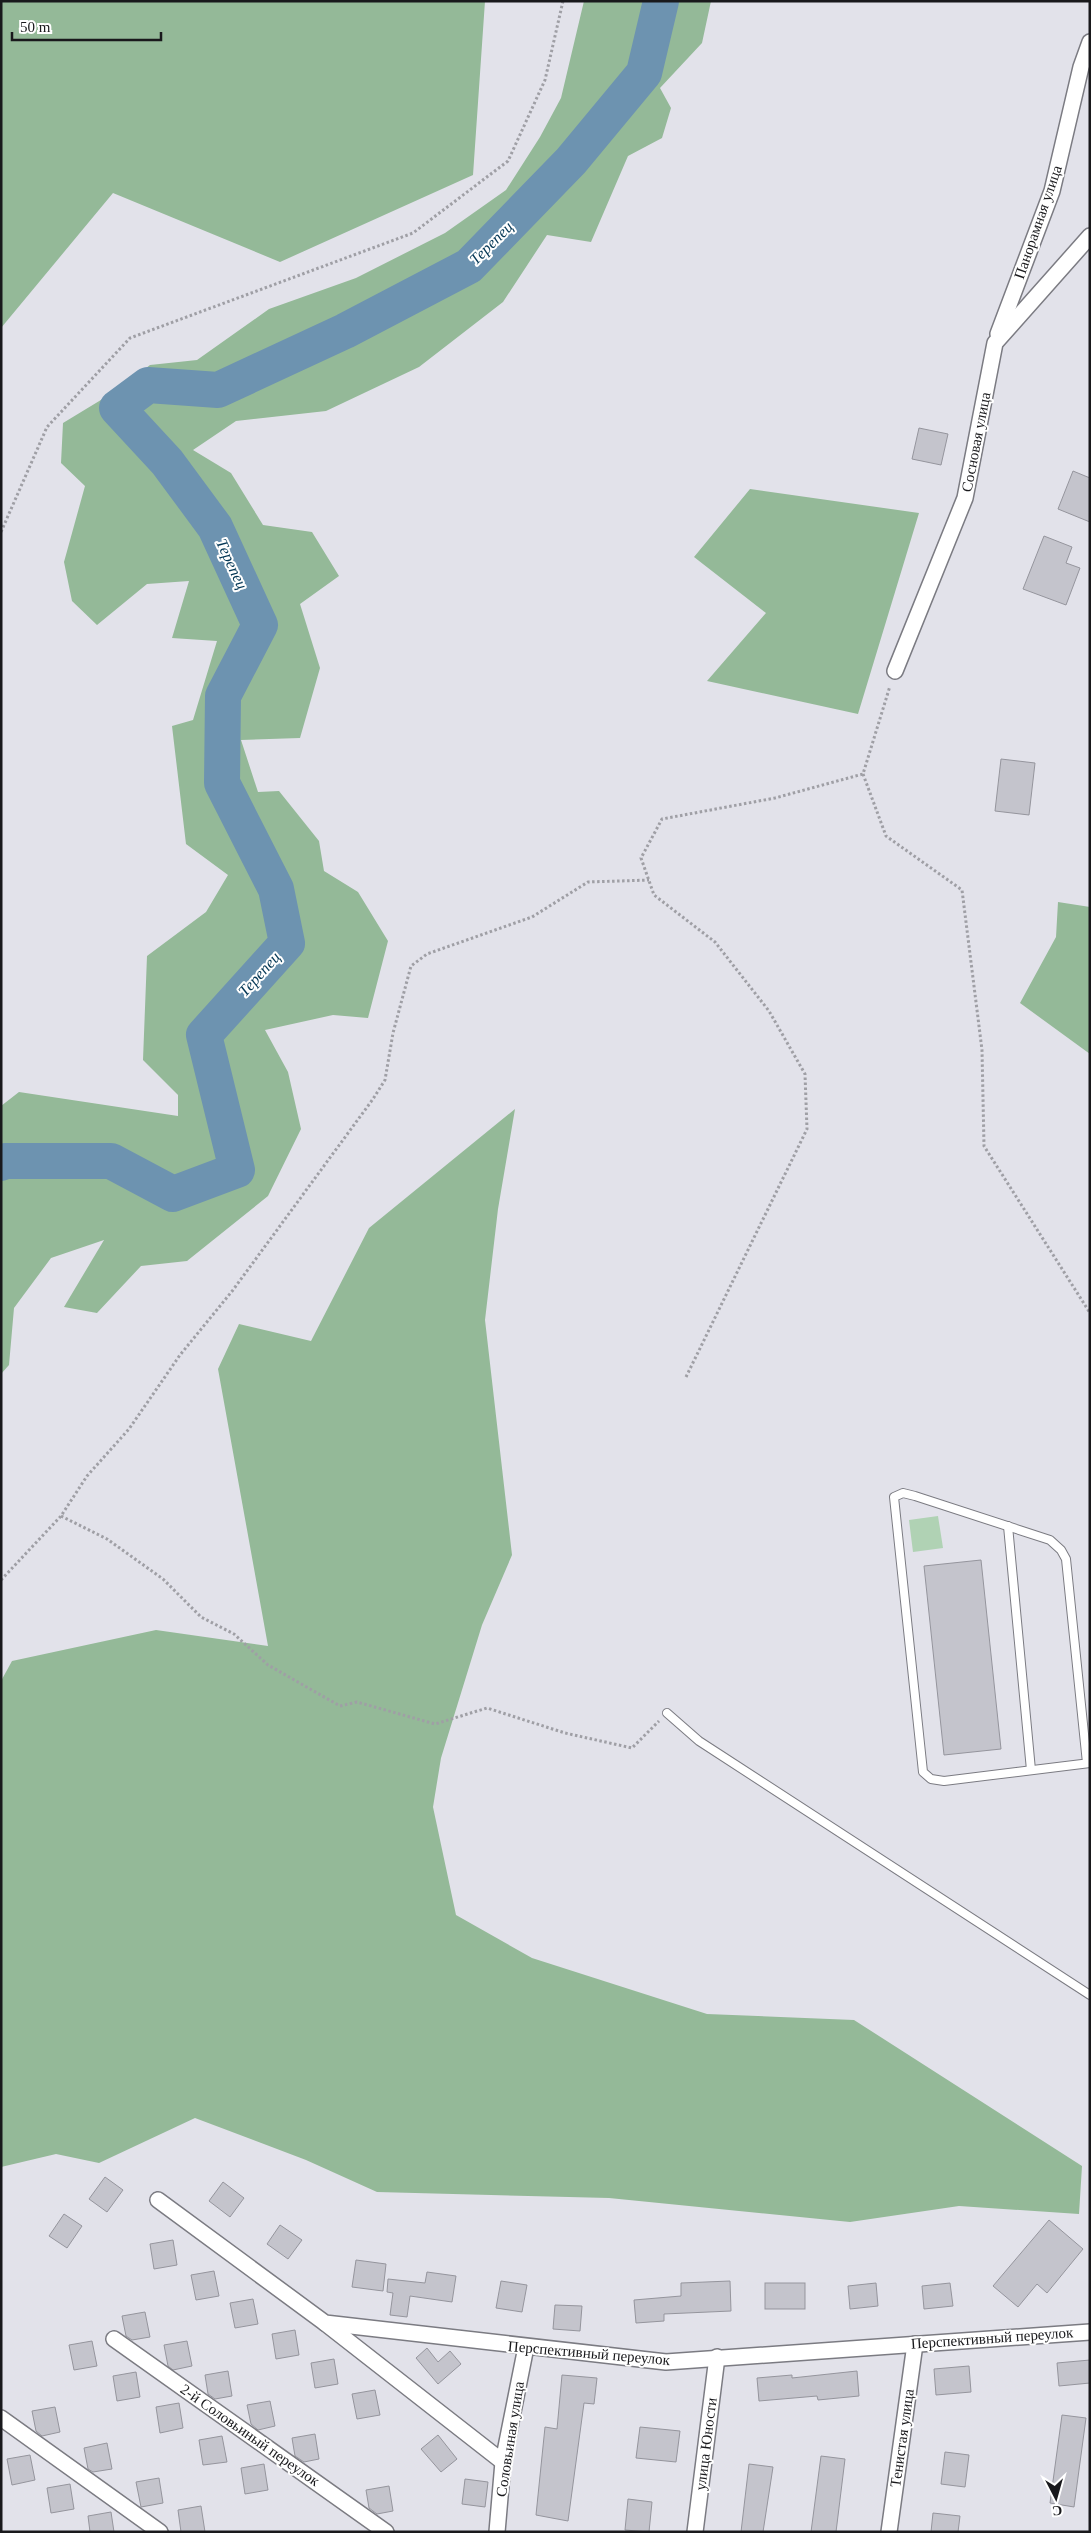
<svg xmlns="http://www.w3.org/2000/svg" width="1091" height="2533" font-family="Georgia,serif">
<style>
.green{fill:#b0d2b4}
.forest{fill:#94b998}
.lines{fill:none;stroke-linecap:round;stroke-linejoin:round}
.river{stroke:#6d93b0;stroke-width:36}
.building{fill:#c4c4cc;stroke:#95959d}
.lane-casing{stroke:#7b7b82;stroke-width:10}
.street-casing{stroke:#7b7b82;stroke-width:18}
.path{stroke:#9f9fa5;stroke-width:3;stroke-dasharray:2.5 2.5;stroke-linecap:butt}
.lane{stroke:#fff;stroke-width:8}
.street{stroke:#fff;stroke-width:15}
.labels{text-anchor:middle;dominant-baseline:central;stroke-width:4;stroke-linejoin:round;paint-order:stroke}
.street-label{font-size:15px;fill:#19191c;stroke:#fff}
.water-label{font-size:16px;font-style:italic;fill:#043755;stroke:#fff}
</style>
<rect width="100%" height="100%" fill="#e2e2ea"/>
<path class="green" d="M938,1516L943,1548L913,1552L909,1520Z"/>
<g class="forest">
<path d="M1,1H485L473,175L280,262L113,193L1,328Z"/>
<path d="M584,1H711L702,43L660,88L671,108L662,138L628,156L591,242L547,235L503,302L419,367L326,411L236,421L193,450L231,473L263,525L312,532L339,576L300,604L320,668L300,738L241,740L258,792L279,791L319,841L324,871L358,892L388,941L368,1018L333,1015L265,1030L288,1072L301,1129L268,1196L187,1261L141,1266L97,1313L64,1307L104,1240L51,1258L14,1308L9,1365L1,1374V1106L19,1092L178,1116V1095L143,1060L147,956L206,912L228,875L186,844L172,726L193,720L217,641L172,638L189,581L147,584L97,625L72,601L64,562L85,486L61,463L63,423L119,389L150,365L197,360L269,309L356,278L445,233L506,190L540,137L561,98Z"/>
<path d="M750,489L919,513L858,714L707,681L766,613L694,557Z"/>
<path d="M1058,902L1090,907V1054L1020,1003L1056,937Z"/>
<path d="M515,1109L498,1209L485,1320L512,1555L482,1625L441,1758L433,1807L456,1915L532,1958L707,2014L854,2020L1082,2166L1079,2214L959,2206L850,2222L609,2198L377,2192L306,2160L195,2118L99,2163L56,2154L1,2167V1681L12,1661L156,1630L268,1646L218,1369L239,1324L311,1341L369,1228Z"/>
</g>
<g class="lines">
<path class="river" d="M1,1163L5,1161H111L173,1194L237,1170L204,1035L287,943L276,889L222,783L223,696L260,625L215,527L167,462L117,408L148,385L218,390L345,331L469,266L571,161L644,73L661,1"/>
</g>
<g class="building">
<path d="M919,428L948,434L941,465L912,459Z"/>
<path d="M1073,471L1090,478V522L1058,509Z"/>
<path d="M1044,536L1072,547L1066,563L1080,568L1066,605L1023,589Z"/>
<path d="M1001,759L1035,763L1029,815L995,811Z"/>
<path d="M981,1560L1001,1749L944,1755L924,1566Z"/>
<path d="M105,2177L123,2190L107,2212L89,2199Z"/>
<path d="M223,2182L244,2198L230,2217L209,2201Z"/>
<path d="M64,2214L82,2226L67,2248L49,2236Z"/>
<path d="M1049,2220L1083,2249L1047,2293L1037,2284L1018,2307L993,2286Z"/>
<path d="M280,2225L302,2240L288,2259L267,2244Z"/>
<path d="M173,2240L177,2265L154,2269L150,2244Z"/>
<path d="M356,2260L386,2264L383,2291L352,2287Z"/>
<path d="M214,2271L219,2296L196,2300L191,2275Z"/>
<path d="M427,2272L456,2276L452,2302L410,2296L407,2317L390,2315L393,2293L387,2292L388,2279L425,2283Z"/>
<path d="M501,2281L527,2285L522,2312L496,2308Z"/>
<path d="M730,2281L731,2311L664,2314V2321L636,2323L634,2300L681,2296V2283Z"/>
<rect x="765" y="2283" width="40" height="26"/>
<path d="M876,2283L878,2306L850,2309L848,2286Z"/>
<path d="M950,2283L953,2306L924,2309L922,2286Z"/>
<path d="M253,2299L258,2324L235,2328L230,2303Z"/>
<path d="M555,2305L582,2306L580,2331L553,2329Z"/>
<path d="M145,2312L150,2337L132,2340L126,2336L122,2316Z"/>
<path d="M295,2330L299,2355L276,2359L272,2334Z"/>
<path d="M92,2341L97,2366L74,2370L69,2345Z"/>
<path d="M187,2341L192,2366L173,2370L168,2366L164,2345Z"/>
<path d="M427,2348L438,2362L450,2351L461,2364L438,2384L416,2358Z"/>
<path d="M334,2359L338,2384L315,2388L311,2363Z"/>
<path d="M1090,2360V2383L1059,2386L1057,2363Z"/>
<path d="M969,2366L971,2392L936,2395L934,2369Z"/>
<path d="M228,2371L232,2396L215,2399L208,2394L205,2375Z"/>
<path d="M857,2371L859,2396L818,2400L817,2396L759,2401L757,2378L792,2375V2378Z"/>
<path d="M136,2372L140,2397L117,2401L113,2376Z"/>
<path d="M562,2375L597,2378L594,2404L584,2403L568,2521L536,2515L545,2427L557,2429Z"/>
<path d="M375,2390L380,2415L357,2419L352,2394Z"/>
<path d="M270,2401L275,2426L258,2430L251,2424L247,2405Z"/>
<path d="M179,2403L183,2428L160,2433L156,2407Z"/>
<path d="M55,2407L60,2432L42,2436L36,2431L32,2411Z"/>
<path d="M1062,2415L1086,2418L1074,2507L1050,2503Z"/>
<path d="M640,2427L680,2431L676,2462L636,2458Z"/>
<path d="M315,2434L319,2459L304,2462L295,2456L292,2438Z"/>
<path d="M438,2435L457,2459L441,2472L421,2449Z"/>
<path d="M222,2436L227,2462L203,2465L199,2440Z"/>
<path d="M107,2443L112,2469L93,2472L88,2469L84,2448Z"/>
<path d="M945,2452L969,2455L965,2487L941,2484Z"/>
<path d="M30,2455L35,2480L12,2485L7,2459Z"/>
<path d="M821,2456L845,2459L836,2532H811Z"/>
<path d="M264,2464L268,2490L245,2494L241,2468Z"/>
<path d="M749,2464L773,2467L763,2532H741Z"/>
<path d="M159,2478L163,2503L141,2507L136,2482Z"/>
<path d="M465,2479L488,2482L485,2507L462,2504Z"/>
<path d="M70,2484L74,2509L51,2513L47,2488Z"/>
<path d="M389,2486L393,2511L377,2514L369,2508L366,2490Z"/>
<path d="M628,2499L652,2502L649,2532L625,2530Z"/>
<path d="M201,2506L205,2532H181L178,2510Z"/>
<path d="M111,2512L114,2532H90L88,2516Z"/>
<path d="M933,2513L960,2516L958,2532H931Z"/>
</g>
<g class="lines">
<g class="lane-casing">
<g id="lane">
<path d="M1008,1526L1031,1770"/>
<path d="M667,1713L699,1741L1090,1995"/>
<path d="M1087,1763L1066,1559L1061,1550L1050,1540L915,1496L903,1493L894,1497L923,1772L931,1779L944,1781L1090,1763"/>
</g>
</g>
<g class="street-casing">
<g id="street">
<path d="M998,334L1052,191L1081,67L1090,42"/>
<path d="M895,671L965,498L995,343L1090,236"/>
<path d="M158,2200L325,2323L666,2362L1090,2332"/>
<path d="M325,2323L503,2462"/>
<path d="M114,2339L386,2532"/>
<path d="M1,2418L160,2532"/>
<path d="M497,2532L503,2462L526,2347"/>
<path d="M695,2532L717,2357"/>
<path d="M889,2532L915,2344"/>
</g>
</g>
<g class="path">
<path d="M1,532L47,427L130,338L413,233L508,161L545,80L563,1"/>
<path d="M863,774L886,836L962,890L982,1050L984,1146L1090,1313"/>
<path d="M686,1377L807,1129L805,1074L769,1011L715,942L654,895L641,858L662,819L775,798L863,774L890,686"/>
<path d="M61,1516L107,1539L163,1579L201,1617L234,1634L268,1665L340,1706L357,1702L435,1724L487,1708L565,1733L632,1748L659,1721"/>
<path d="M1,1580L61,1516L87,1476L129,1429L180,1355L233,1290L373,1099L385,1080L393,1033L411,966L427,954L532,917L588,882L649,880"/>
</g>
<use href="#lane" class="lane"/>
<use href="#street" class="street"/>
</g>
<g class="labels">
<g class="street-label">
<text transform="translate(1038 222) rotate(-71)">Панорамная улица</text>
<text transform="translate(976 442) rotate(-79)">Сосновая улица</text>
<text transform="translate(992 2338) rotate(-4)">Перспективный переулок</text>
<text transform="translate(589 2353) rotate(5)">Перспективный переулок</text>
<text transform="translate(250 2435) rotate(35)">2-й Соловьиный переулок</text>
<text transform="translate(902 2438) rotate(-82)">Тенистая улица</text>
<text transform="translate(510 2439) rotate(-81)">Соловьиная улица</text>
<text transform="translate(706 2444) rotate(-83)">улица Юности</text>
</g>
<g class="water-label">
<text transform="translate(491 243) rotate(-45)">Терепец</text>
<text transform="translate(232 564) rotate(65)">Терепец</text>
<text transform="translate(259 974) rotate(-48)">Терепец</text>
</g>
</g>
<rect width="1091" height="2533" fill="none" stroke="#19191c" stroke-width="5"/>
<g transform="translate(1056 2498) rotate(174)" stroke="#ffffff" stroke-width="4" paint-order="stroke">
<path d="M0-4L9 19L0 12L-9 19Z" fill="#19191c"/>
<text y="-8" font-size="14" font-weight="bold" text-anchor="middle" fill="#19191c">С</text>
</g>
<path d="M12 32v8h149v-8" fill="none" stroke="#19191c" stroke-width="2.5"/>
<text x="20" y="32" font-size="15" fill="#19191c" stroke="#ffffff" stroke-width="4" paint-order="stroke">50 m</text>
</svg>
